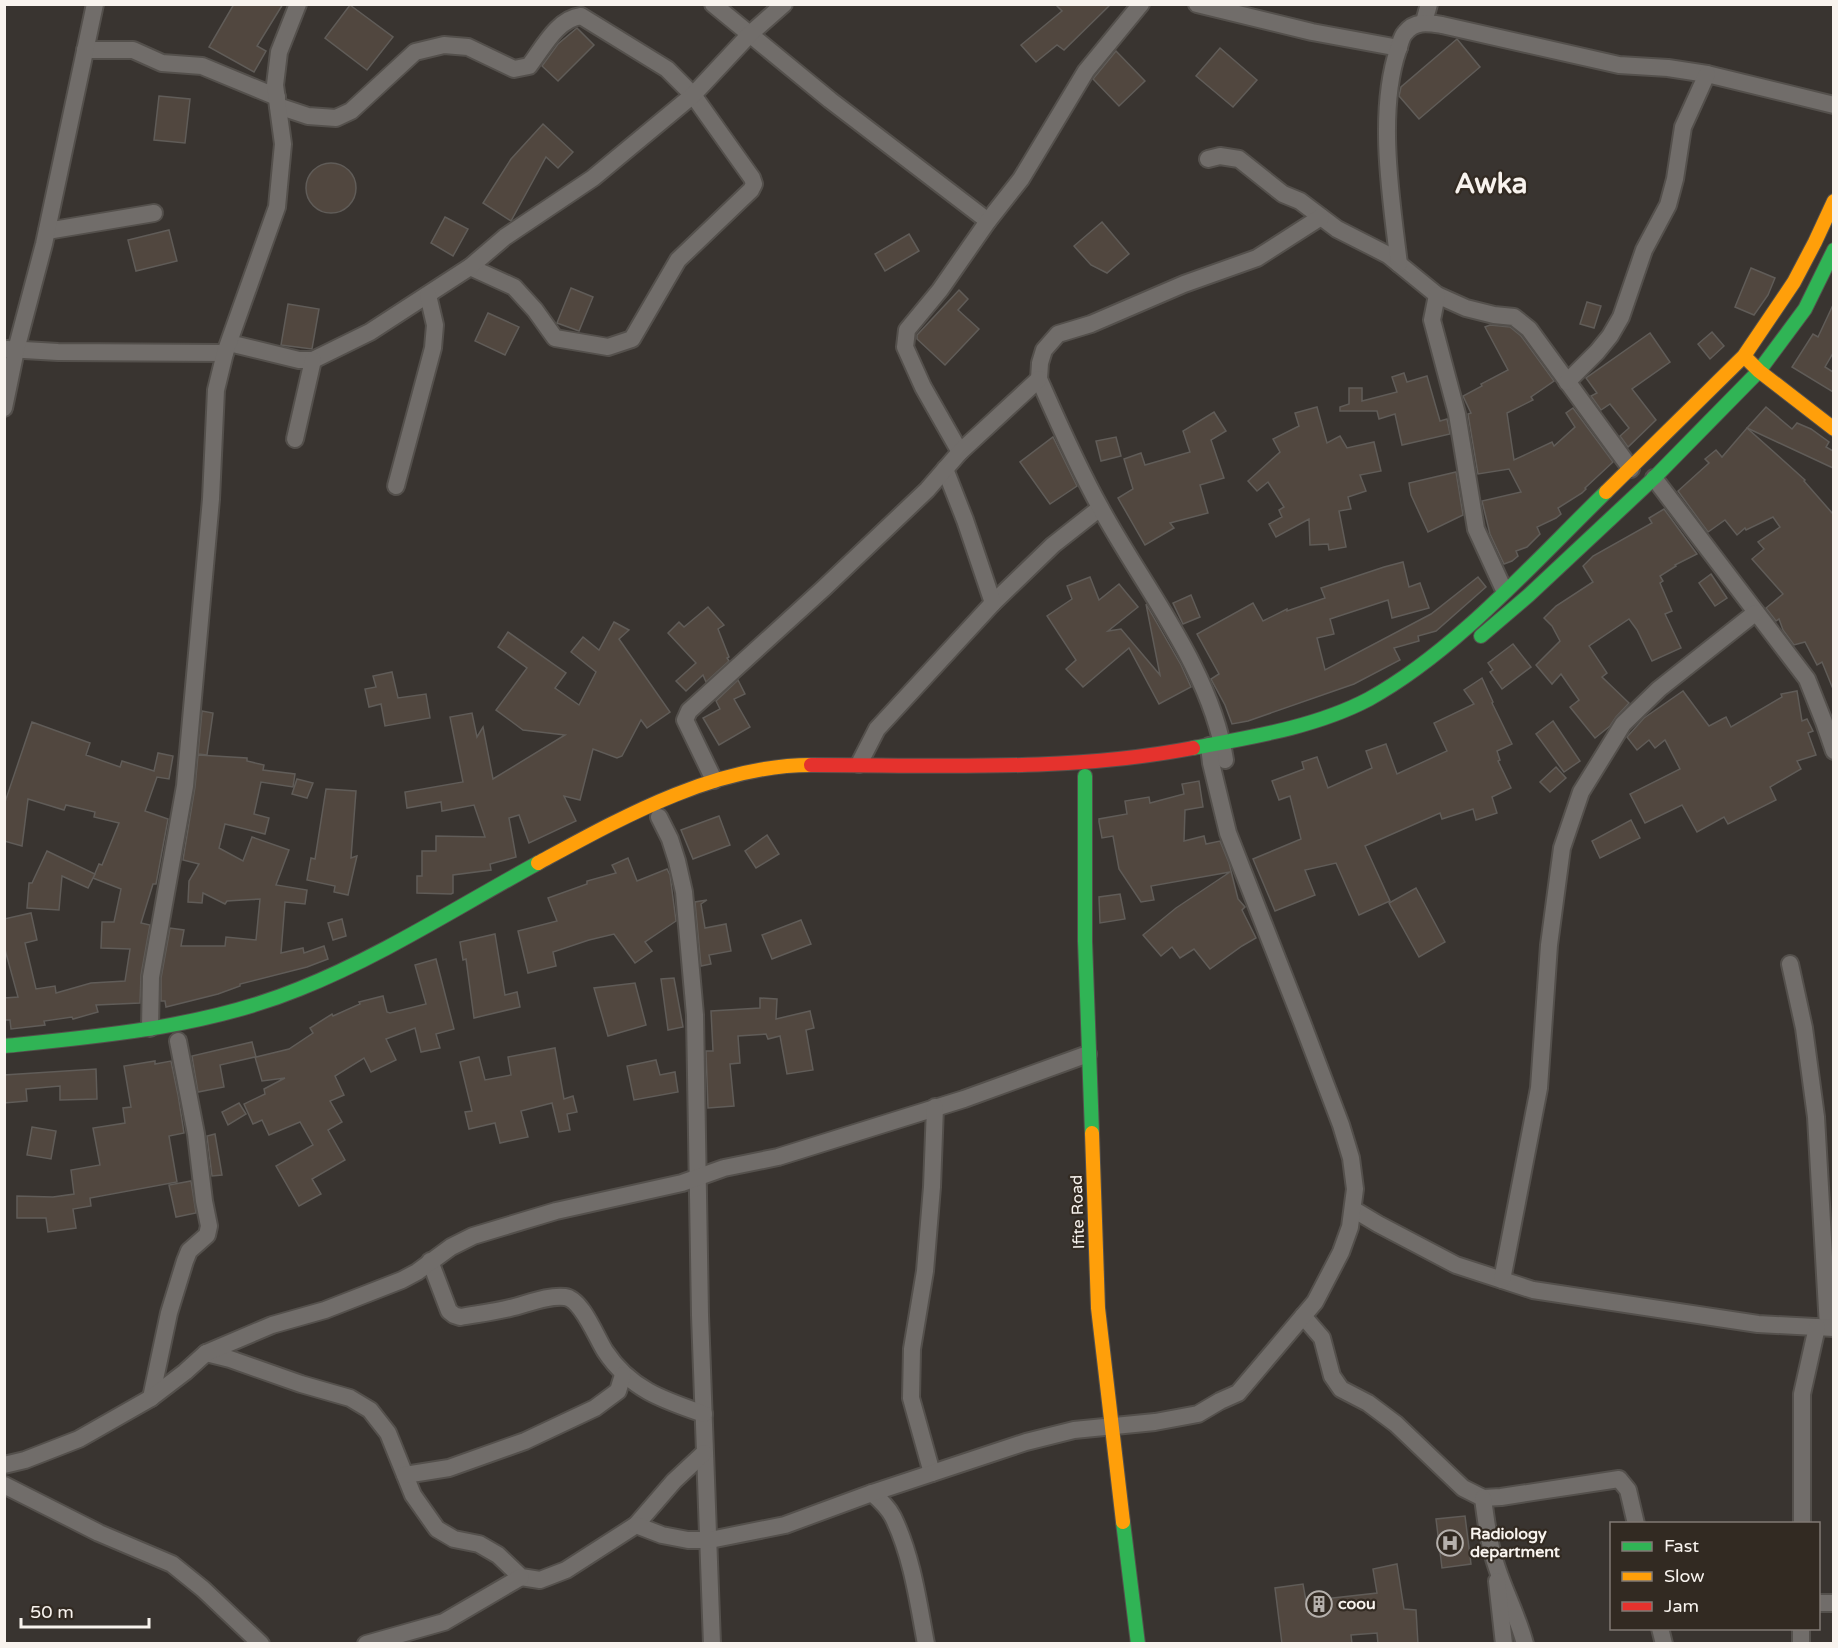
<svg xmlns="http://www.w3.org/2000/svg" width="1838" height="1648" font-family="'Varela Round',sans-serif">
<style>
.building{fill:#51473f;stroke:#605c58;stroke-width:1.5}
.lines{fill:none;stroke-linecap:round;stroke-linejoin:round}
.street-casing{stroke:#54504c;stroke-width:20}
.fast-casing{stroke:#54504c;stroke-width:16}
.slow-casing{stroke:#54504c;stroke-width:16}
.jam-casing{stroke:#54504c;stroke-width:16}
.street{stroke:#716d6a;stroke-width:16}
.fast{stroke:#30b455;stroke-width:14}
.slow{stroke:#ff9f0a;stroke-width:14}
.jam{stroke:#e5322d;stroke-width:14}
.labels{text-anchor:middle;dominant-baseline:central;stroke-width:4.5;stroke-linejoin:round;paint-order:stroke}
.street-label{font-size:16px;fill:#f8f3ee;stroke:#322a22}
.poi-label{font-size:16px;font-weight:bold;fill:#f8f3ee;stroke:#322a22;text-anchor:start}
.town-label{font-size:28px;font-weight:bold;fill:#f8f3ee;stroke:#322a22}
</style>
<rect width="100%" height="100%" fill="#393430"/>
<g class="building">
<path d="M234,4H283L257,46L266,51L254,72L209,47Z"/>
<path d="M1055,4H1111L1064,50L1057,45L1036,62L1021,45L1062,11Z"/>
<path d="M350,5L393,37L367,70L325,38Z"/>
<path d="M577,28L594,45L558,81L542,66L558,44Z"/>
<path d="M1457,39L1480,67L1419,119L1399,96L1401,87Z"/>
<path d="M1220,48L1257,80L1233,107L1196,76Z"/>
<path d="M1116,51L1145,81L1119,106L1093,79Z"/>
<path d="M159,96L190,99L185,143L154,140Z"/>
<path d="M543,124L573,152L558,168L546,157L511,221L483,203L511,159Z"/>
<circle cx="331" cy="188" r="25"/>
<path d="M445,217L468,229L453,256L431,243Z"/>
<path d="M1102,222L1129,254L1107,273L1091,265L1074,246Z"/>
<path d="M169,230L177,261L136,271L128,240Z"/>
<path d="M909,234L919,251L885,271L875,254Z"/>
<path d="M1751,268L1775,278L1768,295L1754,315L1735,307Z"/>
<path d="M571,288L593,297L579,331L557,323Z"/>
<path d="M959,290L968,299L958,310L979,329L945,365L917,339V335Z"/>
<path d="M1587,302L1601,306L1594,328L1580,324Z"/>
<path d="M288,304L319,309L312,349L281,345Z"/>
<path d="M1833,305V353L1825,367L1833,372V392L1792,367L1813,334L1818,337Z"/>
<path d="M488,313L519,327L505,355L475,341Z"/>
<path d="M1490,325L1510,327L1521,336L1554,381L1531,397L1533,400L1507,413L1514,460L1552,442L1554,446L1575,427L1566,413L1573,408L1613,462L1585,488L1586,489L1582,493L1558,508L1561,514L1556,518L1537,527L1540,534L1527,547L1516,551L1518,556L1512,561L1504,564L1490,534L1482,501L1521,492L1509,469L1478,474L1468,414L1471,413L1463,396L1482,386L1481,384L1508,370L1485,327Z"/>
<path d="M1712,332L1724,346L1710,359L1698,344Z"/>
<path d="M1650,333L1670,362L1632,389L1656,420L1628,447L1620,436L1629,428L1610,404L1601,410L1591,396L1597,393L1586,378Z"/>
<path d="M1404,373L1407,382L1427,376L1440,421L1447,419L1450,434L1402,445L1395,414L1379,419L1377,411H1340V407L1349,404V388H1362V401L1397,392L1392,377Z"/>
<path d="M1317,407L1327,443L1340,436L1347,448L1374,442L1381,471L1360,475L1366,491L1348,497L1351,509L1339,511L1346,547L1329,550L1328,544L1310,545L1309,519L1276,537L1269,524L1282,517L1279,510L1284,507L1268,482L1257,491L1248,481L1280,452L1273,439L1299,426L1295,413Z"/>
<path d="M1766,407L1792,429L1797,423L1811,429L1829,442L1826,447L1833,451V468L1747,428Z"/>
<path d="M1214,412L1226,431L1211,440L1224,478L1200,485L1208,513L1170,523L1174,528L1145,545L1118,498L1133,489L1124,459L1141,453L1145,465L1190,452L1183,431Z"/>
<path d="M1747,428L1805,480L1804,481L1833,514V689L1822,662L1817,665L1805,642L1794,645L1783,630L1779,619L1776,621L1766,608L1783,594L1752,559L1764,549L1758,542L1780,527L1773,517L1746,530L1745,528L1737,535L1725,520L1708,532L1678,491L1709,463L1705,459L1716,450L1722,457Z"/>
<path d="M1053,437L1077,486L1050,504L1020,462Z"/>
<path d="M1116,437L1121,456L1101,461L1096,441Z"/>
<path d="M1456,472L1463,515L1428,532L1411,495L1409,483Z"/>
<path d="M1664,509L1697,554L1675,565L1676,566L1660,576L1663,581L1660,583L1672,611L1665,614L1681,648L1652,661L1637,630L1629,619L1589,646L1607,673L1602,677L1629,703L1616,717L1610,726L1595,738L1570,707L1579,700L1561,674L1552,684L1536,665L1560,641L1552,626L1544,618L1556,606L1593,582L1583,566L1593,556L1652,523L1649,518Z"/>
<path d="M1403,562L1409,587L1420,583L1429,608L1392,618L1388,600L1330,619L1334,634L1317,638L1325,670L1431,614L1478,577L1486,587L1436,631L1418,636L1419,641L1394,648L1400,660L1354,684L1248,721L1232,724L1225,705L1211,679L1219,674L1197,634L1253,603L1263,621L1287,609V611L1325,598L1321,588L1384,567Z"/>
<path d="M1711,574L1727,598L1715,606L1699,583Z"/>
<path d="M1090,577L1099,600L1119,584L1138,607L1108,631L1121,629L1160,675L1146,604L1181,665L1191,687L1159,704L1129,648L1083,687L1066,669L1076,660L1047,616L1072,599L1067,586Z"/>
<path d="M1191,595L1200,617L1183,624L1173,603Z"/>
<path d="M708,607L724,625L718,629L729,657L727,658L729,661L706,682L703,675L686,691L676,681L696,663L668,633L679,622L684,627Z"/>
<path d="M614,622L629,630L619,639L670,712L647,728L641,720L622,756L617,758L593,749L580,800L564,796L576,821L529,843L519,815L509,818L516,857L490,864L491,870L453,875V893L451,894L417,893V876H422V851H436V836L485,837L474,805L442,811L441,802L407,808L405,792L463,782L450,717L472,713L477,737L483,727L493,779L565,735L523,730L496,710L527,668L498,647L508,632L566,673L555,688L579,705L596,672L571,652L583,637L599,650Z"/>
<path d="M1513,644L1531,667L1502,689L1490,672L1493,670L1488,663Z"/>
<path d="M392,672L398,698L426,694L430,718L385,726L381,704L369,707L365,689L376,687L373,676Z"/>
<path d="M1482,678L1493,702L1492,703L1512,744L1497,751L1500,760L1498,761L1511,788L1492,797L1497,813L1476,820L1473,809L1442,819L1440,813L1365,846L1390,901L1359,915L1336,863L1305,870L1315,895L1275,911L1253,859L1301,839L1290,796L1279,800L1272,781L1304,769L1302,762L1317,757L1328,788L1372,768L1366,751L1386,744L1397,774L1447,751L1434,723L1474,704L1464,690Z"/>
<path d="M738,680L745,694L734,699L750,727L719,745L703,718L720,709L716,701Z"/>
<path d="M1683,691L1709,726L1726,717L1731,727L1782,697L1781,694L1797,691L1802,721L1807,719L1813,731L1808,733L1816,755L1797,761L1801,769L1770,787L1776,800L1728,824L1724,817L1697,832L1682,805L1645,823L1630,794L1680,769L1665,740L1655,748L1649,740L1637,750L1627,737L1644,718Z"/>
<path d="M202,711L213,713L207,755L198,754Z"/>
<path d="M1553,721L1580,761L1564,772L1536,734Z"/>
<path d="M32,722L90,743L86,755L120,767L122,761L154,771L158,753L173,756L169,779L157,777L145,811L168,819L156,884H153L141,923L150,925L141,975L140,1003L96,1005L98,1012L73,1019L72,1017L44,1021L45,1025L11,1029L10,1020H4V998L18,997L4,946V919L31,913L37,940L25,943L36,989L55,986L56,993L91,983L125,981L130,949L101,948L102,922H114L121,889L93,878L99,864L102,865L119,823L94,817L95,812L66,805L64,810L28,799L22,846L4,841V805Z"/>
<path d="M198,755L247,758V761L264,765L263,770L295,774L293,787L261,782L254,814L269,818L265,834L225,824L219,848L243,861L252,837L289,850L276,885L307,890L305,904L285,902L281,953L303,948L304,953L324,946L328,959L307,967L240,984V986L218,994L166,1007L165,1001H161V978L170,928L184,930L181,946H225L226,937L256,940L260,899L227,901L225,904L203,893L202,903L188,902L189,881L199,864L183,860L195,787Z"/>
<path d="M1556,767L1566,778L1550,792L1540,782Z"/>
<path d="M297,779L313,783L307,798L292,794Z"/>
<path d="M1199,781L1203,807L1185,810L1184,841L1204,836L1206,844L1220,841L1229,863L1238,899L1245,907L1242,910L1256,938L1242,946L1210,969L1194,949L1180,958L1172,947L1161,956L1143,935L1176,908L1230,872L1151,886L1154,900L1141,902L1119,869L1113,836L1102,838L1099,822V819L1127,814L1125,801L1149,797L1150,803L1184,794L1182,784Z"/>
<path d="M326,789L356,791L351,858L357,856L348,895L334,892L335,886L307,880L311,858L315,859Z"/>
<path d="M719,816L730,845L693,859L681,830Z"/>
<path d="M1631,820L1640,838L1600,858L1592,841Z"/>
<path d="M767,835L779,854L756,868L745,851Z"/>
<path d="M47,851L95,874L88,888L62,876L59,910L27,908L29,883H32Z"/>
<path d="M628,858L637,881L667,869L670,875L676,921L645,942L652,951L635,963L614,934L589,940L553,952L556,966L528,973L518,931L557,921L548,898L587,884V881L616,873L612,865Z"/>
<path d="M1416,888L1445,942L1419,957L1389,903Z"/>
<path d="M1120,894L1125,919L1100,923L1099,897Z"/>
<path d="M707,900L701,904L705,928L726,924L731,951L709,955L711,964L701,966L695,902Z"/>
<path d="M342,919L346,936L333,940L328,923Z"/>
<path d="M801,920L811,944L772,959L762,935Z"/>
<path d="M495,934L505,995L517,992L520,1007L474,1018L466,959L463,960L460,942Z"/>
<path d="M436,959L454,1029L436,1034L440,1048L421,1052L415,1028L386,1039L396,1060L371,1072L364,1058L335,1076L344,1095L330,1101L342,1122L328,1130L345,1160L312,1179L321,1194L299,1206L276,1166L313,1145L300,1122L269,1135L262,1120L253,1124L244,1104L265,1094L264,1089L285,1078L262,1081L255,1057L220,1065L224,1087L198,1092L192,1056L252,1042L256,1057L289,1049L313,1033L310,1028L332,1014L333,1016L360,1004L359,1002L383,996L387,1012L390,1013L426,1004L415,965Z"/>
<path d="M674,978L683,1027L668,1030L661,979Z"/>
<path d="M635,983L646,1025L608,1036L594,988Z"/>
<path d="M760,998L777,999L776,1019L810,1011L814,1028L806,1030L813,1070L787,1074L780,1036L768,1039L766,1034L738,1036L740,1063L730,1064L734,1106L708,1108L706,1051H713L711,1011L760,1008Z"/>
<path d="M555,1048L564,1099L573,1096L577,1112L567,1114L570,1130L559,1132L552,1103L521,1111L528,1137L500,1143L495,1123L469,1129L465,1112L472,1111L460,1062L479,1057L485,1080L511,1075L508,1057Z"/>
<path d="M656,1060L660,1075L675,1072L678,1092L634,1100L627,1066Z"/>
<path d="M155,1061V1064L171,1061L178,1095L184,1133L169,1136L177,1182L90,1198L91,1206L73,1209L76,1228L48,1232L46,1218H17V1196L53,1197L74,1194L71,1170L100,1165L93,1128L125,1123L123,1108L131,1107L124,1066Z"/>
<path d="M96,1069L97,1099L60,1100V1086L26,1089L27,1101L4,1103V1075Z"/>
<path d="M239,1103L246,1114L228,1125L222,1112Z"/>
<path d="M32,1127L56,1131L51,1159L27,1155Z"/>
<path d="M215,1134L222,1175L212,1176L207,1136Z"/>
<path d="M191,1181L196,1213L176,1217L169,1185Z"/>
<path d="M1465,1516L1471,1564L1442,1568L1436,1519Z"/>
<path d="M1397,1564L1404,1609L1416,1610L1418,1644H1378L1377,1633L1351,1635L1352,1644H1282L1275,1588L1303,1584L1306,1601L1377,1593L1373,1569Z"/>
</g>
<g class="lines">
<g class="street-casing">
<g id="street">
<path d="M713,4L830,100L988,221"/>
<path d="M1197,4L1312,32L1399,48"/>
<path d="M1424,22L1429,4"/>
<path d="M85,50H133L162,63L202,66L277,97"/>
<path d="M278,106L308,116L336,118L351,111L415,52L444,45L468,47L514,69L529,66C543,48 557,19 581,16L667,69L693,95L752,178L754,184L751,190L678,260L632,339L608,347L555,338L535,310L514,287L470,267"/>
<path d="M1208,159L1220,156L1239,159L1283,194L1300,201L1337,229L1388,255L1437,295L1466,308L1494,315L1514,317L1529,329L1631,469"/>
<path d="M47,231L154,213"/>
<path d="M1399,264C1391,199 1377,112 1398,50C1400,45 1401,37 1405,33C1415,20 1429,23 1442,25L1619,65L1668,68L1707,74L1834,105"/>
<path d="M1437,295L1432,320L1457,414L1476,529L1504,590"/>
<path d="M229,343L299,360H313L370,332L470,267L505,237L593,178L693,95L750,34L784,4"/>
<path d="M7,349L58,352L225,353"/>
<path d="M1567,382L1597,352L1610,336L1621,317L1644,250L1668,205L1675,179L1683,127L1707,74"/>
<path d="M4,408L16,350L44,244L95,4"/>
<path d="M295,439L313,360"/>
<path d="M960,452L923,387L905,347L907,330L940,290L988,221L1021,179L1086,71L1141,4"/>
<path d="M1654,478L1807,679L1824,722L1834,751"/>
<path d="M396,486L433,348L435,325L428,295"/>
<path d="M993,603L1053,545L1100,508"/>
<path d="M1225,760C1211,668 1143,587 1100,507C1077,466 1058,422 1039,379L1040,363L1044,350L1058,334L1091,324L1184,284L1257,258L1321,217"/>
<path d="M859,764L877,729L993,603L965,520L945,469"/>
<path d="M714,780L685,720L689,711L824,588L927,490L960,452L1039,379"/>
<path d="M659,817L670,839L677,861L684,892L695,1015L700,1315L712,1644"/>
<path d="M1790,964L1804,1028L1816,1117L1828,1327"/>
<path d="M150,1028L151,977L185,786L211,499L216,390L225,353L277,207L283,144L275,85L279,52L298,4"/>
<path d="M1353,1209L1378,1224L1456,1265L1533,1290L1758,1324L1834,1328"/>
<path d="M430,1261L449,1311L454,1315L460,1317C477,1314 494,1312 510,1308C527,1304 548,1295 565,1297C582,1299 596,1337 605,1351C630,1389 663,1400 704,1414"/>
<path d="M1502,1280L1539,1088L1549,945L1562,848L1581,792L1623,724L1659,689L1755,613"/>
<path d="M1303,1316L1322,1338L1332,1376L1341,1389L1368,1403L1396,1424L1463,1488L1483,1498L1501,1497L1619,1479L1628,1490L1636,1524"/>
<path d="M206,1353L230,1359L301,1384L350,1398L370,1410L388,1433L413,1495L437,1529L454,1539L479,1544L498,1555L521,1577L540,1580L566,1570L636,1525L674,1481L704,1453"/>
<path d="M151,1398L169,1313L185,1261L189,1251L207,1235L209,1226L204,1201L196,1134L178,1041"/>
<path d="M4,1465L25,1460L79,1439L151,1398L185,1372L206,1353L272,1325L325,1310L402,1280L417,1272L451,1247L473,1236L556,1211L682,1183L724,1168L778,1157L964,1099L1088,1054"/>
<path d="M932,1473L911,1398L912,1349L925,1271L932,1187L935,1107"/>
<path d="M405,1475L449,1468L525,1441L595,1408L618,1391L623,1375"/>
<path d="M4,1485L99,1533L172,1564L203,1589L261,1644"/>
<path d="M872,1493C880,1500 888,1507 893,1517C912,1556 918,1601 926,1644"/>
<path d="M1483,1498C1486,1521 1489,1545 1497,1568C1505,1593 1518,1617 1525,1644"/>
<path d="M1802,1524V1394L1817,1327"/>
<path d="M636,1525L662,1535L688,1540H710L785,1525L872,1493L1026,1442L1074,1430L1155,1422L1198,1414L1220,1401L1238,1393L1315,1302L1341,1252L1350,1227L1355,1189L1351,1158L1341,1125L1302,1022L1228,833L1211,763L1209,746"/>
<path d="M1497,1581L1504,1644"/>
<path d="M1818,1603H1834"/>
<path d="M1660,1628L1664,1644"/>
<path d="M366,1644L444,1622L521,1577"/>
<path d="M1801,1644V1628"/>
</g>
</g>
<g class="fast-casing">
<g id="fast">
<path d="M1481,636L1529,595L1654,478L1759,371L1805,309L1834,250"/>
<path d="M1193,748C1252,737 1316,727 1369,699C1456,651 1535,561 1606,492"/>
<path d="M1085,776V941L1092,1133"/>
<path d="M4,1046C103,1036 206,1027 299,989C382,956 459,906 538,863"/>
<path d="M1123,1522L1138,1644"/>
</g>
</g>
<g class="slow-casing">
<g id="slow">
<path d="M1745,357L1759,371L1834,429"/>
<path d="M1606,492L1744,356L1794,282L1815,242L1834,201"/>
<path d="M538,863C621,818 714,765 811,765"/>
<path d="M1092,1133L1098,1308L1123,1522"/>
</g>
</g>
<g class="jam-casing">
<path id="jam" d="M811,765C938,765 1068,772 1193,748"/>
</g>
<use href="#street" class="street"/>
<use href="#fast" class="fast"/>
<use href="#slow" class="slow"/>
<use href="#jam" class="jam"/>
</g>
<defs>
<g id="hospital-ring" transform="scale(1.35)"><circle r="9.5" fill="#322a22" stroke="#b5b0ac" stroke-width="1.5"/><path d="M-5-5h3v3.5h4V-5h3V5h-3V1.5h-4V5h-3Z" fill="#b5b0ac"/></g>
<g id="building-ring" transform="scale(1.35)"><circle r="9.5" fill="#322a22" stroke="#b5b0ac" stroke-width="1.5"/><path d="M-4-6H4V6H1V3H-1V6H-4ZM-2.5-4.3h1.7v1.8h-1.7ZM.8-4.3h1.7v1.8H.8ZM-2.5-1h1.7V.8h-1.7ZM.8-1h1.7V.8H.8Z" fill="#b5b0ac"/></g>
</defs>
<g fill-rule="evenodd">
<use href="#hospital-ring" x="1450" y="1543"/>
<use href="#building-ring" x="1319" y="1604"/>
</g>
<g class="labels">
<g class="street-label">
<text transform="translate(1078 1212) rotate(-92)">Ifite Road</text>
</g>
<g class="poi-label">
<text x="1470" y="1534">Radiology<tspan x="1470" dy="18">department</tspan></text>
<text x="1338" y="1604">coou</text>
</g>
<g class="town-label">
<text x="1491" y="184">Awka</text>
</g>
</g>
<rect width="1838" height="1648" fill="none" stroke="#f8f3ee" stroke-width="12"/>
<rect x="1610" y="1522" width="210" height="108" fill="#322a22" stroke="#817a74" stroke-width="1.5"/>
<rect x="1622" y="1542" width="30" height="9" fill="#30b455" stroke="#817a74" stroke-width="1.5"/>
<text x="1664" y="1552" font-size="18" fill="#f8f3ee">Fast</text>
<rect x="1622" y="1572" width="30" height="9" fill="#ff9f0a" stroke="#817a74" stroke-width="1.5"/>
<text x="1664" y="1582" font-size="18" fill="#f8f3ee">Slow</text>
<rect x="1622" y="1602" width="30" height="9" fill="#e5322d" stroke="#817a74" stroke-width="1.5"/>
<text x="1664" y="1612" font-size="18" fill="#f8f3ee">Jam</text>
<path d="M21 1618v9h128v-9" fill="none" stroke="#f8f3ee" stroke-width="3"/>
<text x="30" y="1618" font-size="18" fill="#f8f3ee" stroke="#322a22" stroke-width="4.5" paint-order="stroke">50 m</text>
</svg>
